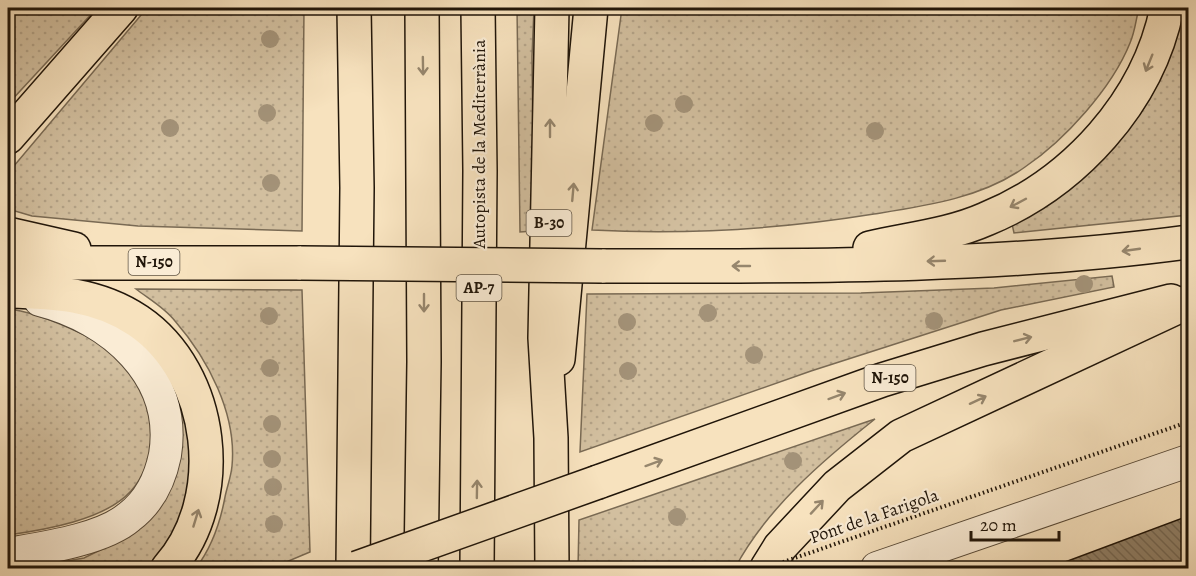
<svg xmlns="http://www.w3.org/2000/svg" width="1196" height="576" font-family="Alegreya,serif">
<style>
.grass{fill:url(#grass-dots);stroke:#796a54;stroke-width:1.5}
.building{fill:url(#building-back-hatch);stroke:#201509;stroke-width:1.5}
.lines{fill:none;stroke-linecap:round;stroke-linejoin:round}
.minor-casing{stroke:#564836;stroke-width:34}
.major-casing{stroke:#201509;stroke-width:36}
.highway-casing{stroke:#201509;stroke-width:36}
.path{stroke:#201509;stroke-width:4;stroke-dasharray:1.5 3;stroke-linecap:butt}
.minor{stroke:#faecd5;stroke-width:32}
.major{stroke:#f7e2be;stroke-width:33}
.highway{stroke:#f7e2be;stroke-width:33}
.major-bridge-casing{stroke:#201509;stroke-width:36;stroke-linecap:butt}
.path-bridge{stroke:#201509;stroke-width:4;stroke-dasharray:1.5 3;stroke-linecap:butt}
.major-bridge{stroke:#f7e2be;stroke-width:33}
.tree{fill:#a39278}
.oneway{stroke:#96866d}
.labels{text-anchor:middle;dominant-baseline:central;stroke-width:4.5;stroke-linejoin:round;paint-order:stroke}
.shield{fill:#faecd5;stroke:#615646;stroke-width:1.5}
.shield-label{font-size:16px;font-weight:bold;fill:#201509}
.street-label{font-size:18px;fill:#201509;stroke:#faecd5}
</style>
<defs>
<pattern id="grass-dots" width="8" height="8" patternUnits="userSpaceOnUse" patternTransform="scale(1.5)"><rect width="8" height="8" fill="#d2bf9f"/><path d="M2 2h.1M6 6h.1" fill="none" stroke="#b4a388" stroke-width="1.8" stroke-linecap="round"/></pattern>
<pattern id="building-back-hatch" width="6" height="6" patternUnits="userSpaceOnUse" patternTransform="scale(1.5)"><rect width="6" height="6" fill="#908067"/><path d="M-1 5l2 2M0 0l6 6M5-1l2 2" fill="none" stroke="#756853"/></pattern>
</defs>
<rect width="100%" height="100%" fill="#f7e2be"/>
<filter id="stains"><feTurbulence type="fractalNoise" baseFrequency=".00333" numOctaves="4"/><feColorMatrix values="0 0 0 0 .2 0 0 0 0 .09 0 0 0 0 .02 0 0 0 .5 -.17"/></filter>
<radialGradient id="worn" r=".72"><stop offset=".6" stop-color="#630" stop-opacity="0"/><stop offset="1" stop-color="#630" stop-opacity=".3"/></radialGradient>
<g class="grass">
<path d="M8,8H97L8,104Z"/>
<path d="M147,8H304L302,231L138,226L32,216L8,209V173Z"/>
<path d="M517,8H534L532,57L534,231L520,232Z"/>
<path d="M622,8H1139C1136,19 1135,32 1130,43C1112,88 1065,140 1025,167C982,198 925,206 874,214C781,229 686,235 592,230Z"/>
<path d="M1184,8H1188V215L1014,233L1012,224L1164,69Z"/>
<path d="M1112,276L1114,287L1001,310L811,371L580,452L587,294L861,293L994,288Z"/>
<path d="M136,289L302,290L310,552L272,568H196C212,547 220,524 225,497C227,487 231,477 232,466C237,414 208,359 175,321C165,308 149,299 136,289Z"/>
<path d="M8,309C38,312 102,339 123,361C154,395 163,455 131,491C105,520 44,530 8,535Z"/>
<path d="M171,381L192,428L193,487L165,553L151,568H26L84,558L121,540L179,462L182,445L181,421Z"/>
<path d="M875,419C822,461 767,508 735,568H578L579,520Z"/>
</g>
<path class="building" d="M1188,516V568H1049Z"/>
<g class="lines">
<g class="minor-casing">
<g id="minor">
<path d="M8,554C42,548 102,540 129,517C149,502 160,480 165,455C178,375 111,318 40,300"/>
<path d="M877,568L1188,461"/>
</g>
</g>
<g class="major-casing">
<g id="major">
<path d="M8,234L74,249"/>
<path d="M870,248C909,239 950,235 986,219C1074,183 1148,102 1167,8"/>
<path d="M8,263H301"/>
<path d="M602,266C797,266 995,268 1188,242"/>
<path d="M8,291C54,292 98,294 138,321C215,373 229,500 168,568"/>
<path d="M558,359L591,8"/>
<path d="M598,482L882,380L983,349L1171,301"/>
</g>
</g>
<g class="highway-casing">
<g id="highway">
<path d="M8,137L121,8"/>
<path d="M353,568L357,188L354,8"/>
<path d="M421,568L424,362L422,8"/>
<path d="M477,568L480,171L478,8"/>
<path d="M552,568L551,438L545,338L552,8"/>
<path d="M767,568L780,547L837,486L901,436L1188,302"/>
</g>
</g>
<path class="path" d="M991,490L1188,422"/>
<use href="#minor" class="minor"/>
<use href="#major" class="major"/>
<use href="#highway" class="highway"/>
<g class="major-bridge-casing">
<g id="major-bridge">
<path d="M301,263L602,266"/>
<path d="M357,568L598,482"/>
</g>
</g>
<path class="path-bridge" d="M766,568L991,490"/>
<use href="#major-bridge" class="major-bridge"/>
</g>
<g class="tree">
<circle cx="270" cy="39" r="9"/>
<circle cx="684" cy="104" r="9"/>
<circle cx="267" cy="113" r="9"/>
<circle cx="654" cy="123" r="9"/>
<circle cx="170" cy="128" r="9"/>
<circle cx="875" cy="131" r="9"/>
<circle cx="271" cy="183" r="9"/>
<circle cx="1084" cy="284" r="9"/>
<circle cx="708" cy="313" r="9"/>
<circle cx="269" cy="316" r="9"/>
<circle cx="934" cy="321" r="9"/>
<circle cx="627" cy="322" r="9"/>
<circle cx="754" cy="355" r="9"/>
<circle cx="270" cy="368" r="9"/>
<circle cx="628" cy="371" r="9"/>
<circle cx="272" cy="424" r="9"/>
<circle cx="272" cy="459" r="9"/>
<circle cx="793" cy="461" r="9"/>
<circle cx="273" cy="487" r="9"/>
<circle cx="677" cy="517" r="9"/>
<circle cx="274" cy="524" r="9"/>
</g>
<defs><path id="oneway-shaft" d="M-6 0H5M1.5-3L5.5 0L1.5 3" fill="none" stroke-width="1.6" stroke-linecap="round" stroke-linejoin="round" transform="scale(1.5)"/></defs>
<g class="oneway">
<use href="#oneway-shaft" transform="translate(1149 63) rotate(112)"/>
<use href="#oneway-shaft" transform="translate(423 66) rotate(89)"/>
<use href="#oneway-shaft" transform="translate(550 128) rotate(-90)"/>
<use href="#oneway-shaft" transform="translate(573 192) rotate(-85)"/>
<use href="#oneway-shaft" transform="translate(1018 203) rotate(152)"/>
<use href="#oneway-shaft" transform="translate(1131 250) rotate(172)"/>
<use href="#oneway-shaft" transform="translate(936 261) rotate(178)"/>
<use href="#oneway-shaft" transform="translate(741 266) rotate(180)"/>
<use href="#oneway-shaft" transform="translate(424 303) rotate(90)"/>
<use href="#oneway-shaft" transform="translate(1023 339) rotate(-14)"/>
<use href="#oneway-shaft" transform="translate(837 396) rotate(-20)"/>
<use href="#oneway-shaft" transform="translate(978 400) rotate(-25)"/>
<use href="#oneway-shaft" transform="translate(654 463) rotate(-20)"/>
<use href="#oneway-shaft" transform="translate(477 489) rotate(-89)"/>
<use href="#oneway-shaft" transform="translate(817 507) rotate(-47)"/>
<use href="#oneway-shaft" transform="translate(196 518) rotate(-73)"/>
</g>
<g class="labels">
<g class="shield">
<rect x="526.5" y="210" width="45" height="26" rx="4.5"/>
<rect x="128.5" y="249" width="51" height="26" rx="4.5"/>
<rect x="456.5" y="275" width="45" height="26" rx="4.5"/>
<rect x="864.5" y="365" width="51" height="26" rx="4.5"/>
</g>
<g class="shield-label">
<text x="549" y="223">B-30</text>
<text x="154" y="262">N-150</text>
<text x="479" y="288">AP-7</text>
<text x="890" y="378">N-150</text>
</g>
<g class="street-label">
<text transform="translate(479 144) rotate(-90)">Autopista de la Mediterrània</text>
<text transform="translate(874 516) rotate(-19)">Pont de la Farigola</text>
</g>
</g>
<rect width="1196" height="576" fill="none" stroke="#f7e2be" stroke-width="30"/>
<rect x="9" y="9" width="1178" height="558" fill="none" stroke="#201509" stroke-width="3"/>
<rect x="15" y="15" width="1166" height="546" fill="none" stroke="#201509" stroke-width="1.5"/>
<path d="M971 531v9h88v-9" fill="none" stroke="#201509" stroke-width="3"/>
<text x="980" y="531" font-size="18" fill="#201509" stroke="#faecd5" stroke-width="4.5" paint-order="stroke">20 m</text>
<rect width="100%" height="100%" filter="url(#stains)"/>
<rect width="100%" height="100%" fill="url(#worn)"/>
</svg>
